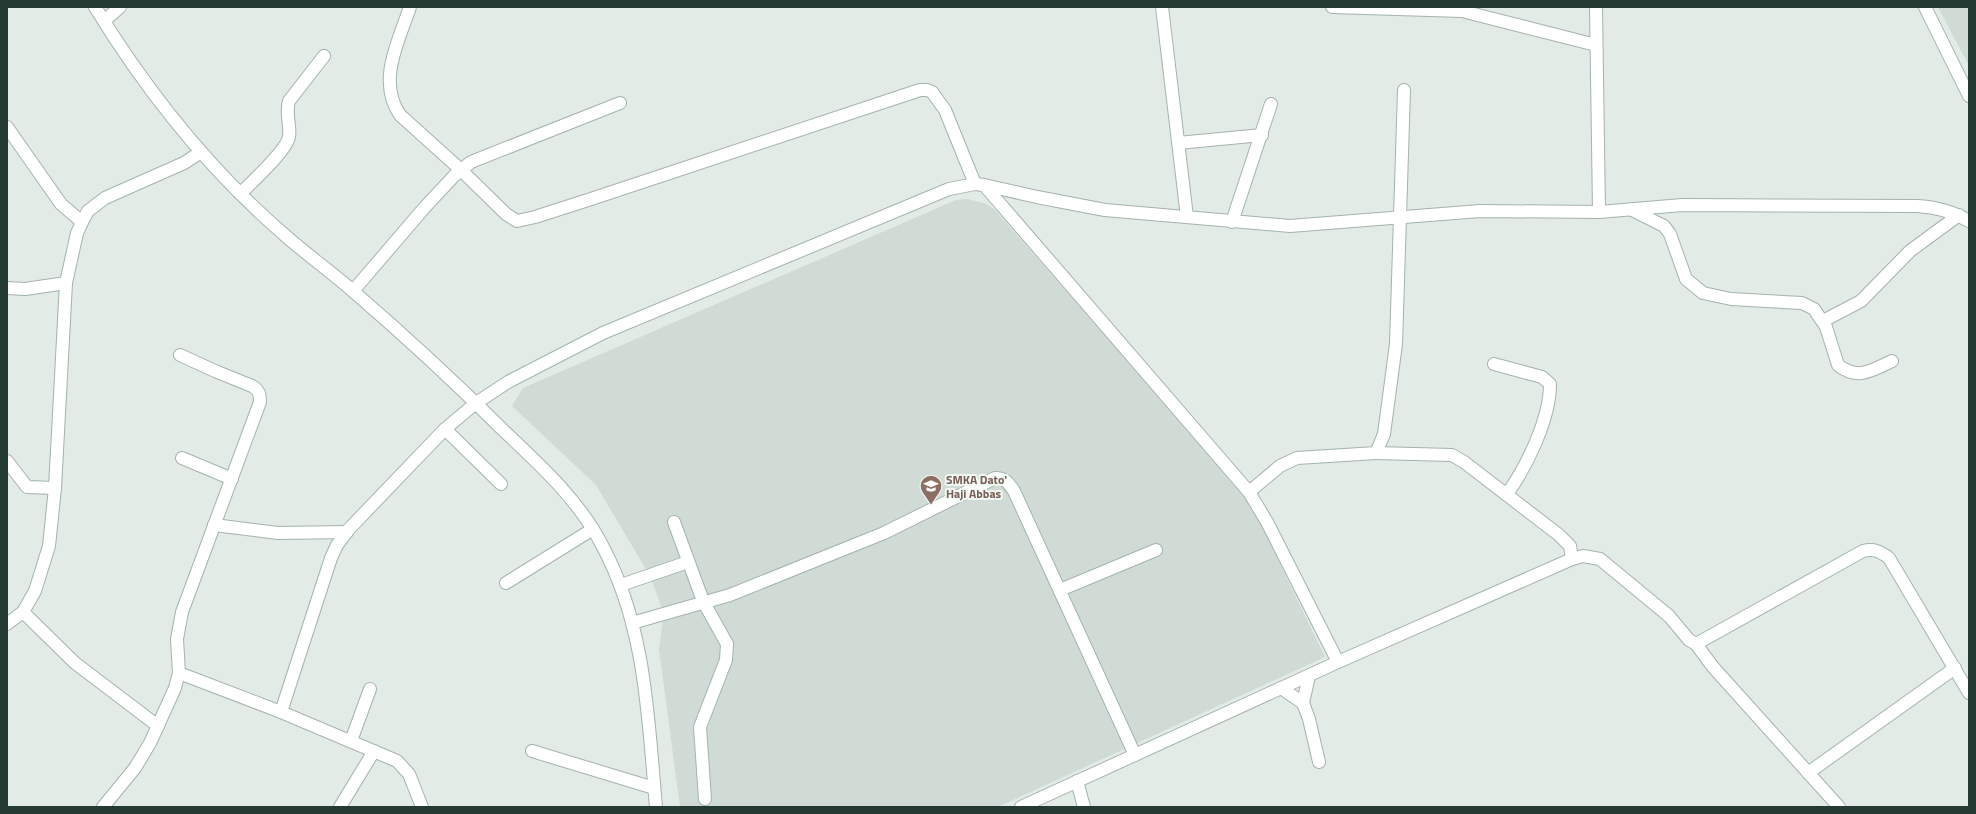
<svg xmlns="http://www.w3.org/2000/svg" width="1976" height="814" font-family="'Titillium Web',sans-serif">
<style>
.built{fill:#d0dbd5}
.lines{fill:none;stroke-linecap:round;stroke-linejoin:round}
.minor-casing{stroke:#a5b3ac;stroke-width:14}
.minor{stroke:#fff;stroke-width:12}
.labels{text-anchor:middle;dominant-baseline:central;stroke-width:4;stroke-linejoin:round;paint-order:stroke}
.education-label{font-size:12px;font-weight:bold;fill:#785e54;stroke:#f2f8f4;text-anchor:start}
</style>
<rect width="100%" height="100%" fill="#e2ebe6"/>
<g class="built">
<path d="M1938,7H1969V66Z"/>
<path d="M968,199L986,204L994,209L1252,503L1254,510L1325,657L998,807H680L659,649L664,613L650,576L596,485L512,406L523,388L956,200Z"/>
</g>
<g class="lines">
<g class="minor-casing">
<g id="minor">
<path d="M95,7C146,90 206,166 279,230C303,252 329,270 354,292C405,336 455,382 503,430C540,465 578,499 602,545C646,627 648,717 656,807"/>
<path d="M410,7C398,43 377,81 400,115L461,170L506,214L517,221L535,217L588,200L920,90H927L932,92L945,110L975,184"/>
<path d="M1162,7L1187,217"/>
<path d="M1332,7L1462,11L1596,45"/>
<path d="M1596,7L1599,212"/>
<path d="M1925,7L1969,96"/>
<path d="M104,21L120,7"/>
<path d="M7,127L61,204L82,222"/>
<path d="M1178,143L1262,135"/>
<path d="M984,185L1249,492L1267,522L1338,662"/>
<path d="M241,193C252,182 286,151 289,137C291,125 285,113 289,101L324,56"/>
<path d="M1632,210L1664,226L1670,234L1686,279L1703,293L1731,299L1802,303L1814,309L1826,327L1838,365C1858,381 1872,370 1892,361"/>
<path d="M1232,222L1271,104"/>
<path d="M7,288L25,289L66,283"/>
<path d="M353,291L425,207L454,176L471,162L620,103"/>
<path d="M1823,321L1861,301L1910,251L1959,215"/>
<path d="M1494,364L1542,377L1550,384C1550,419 1527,466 1507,494"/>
<path d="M445,429L501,484"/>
<path d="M1376,453L1452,455L1464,462L1559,535L1570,546L1572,559"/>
<path d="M182,458L232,479"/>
<path d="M7,461L27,487L55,488"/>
<path d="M1249,492L1280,466L1297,458L1376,453L1384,434L1396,344L1404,90"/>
<path d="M674,522L703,601L727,644L726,660L700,727L705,799"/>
<path d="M214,525L278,533L347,532"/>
<path d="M506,583L593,529"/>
<path d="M621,585L688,562"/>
<path d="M1060,590L1156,550"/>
<path d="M23,612L75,663L158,726"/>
<path d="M632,623L730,595L884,533L995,478C1006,478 1008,483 1014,491L1135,755"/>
<path d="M7,624L23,612L35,591L49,546L55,488L66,283L77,233L84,218L88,211L105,198L184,163L201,152"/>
<path d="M1696,644L1713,667L1839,807"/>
<path d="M179,673L281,712L397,761L409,774L422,807"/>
<path d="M1281,688L1303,703L1309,719L1319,762"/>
<path d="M1303,703L1309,676"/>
<path d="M281,712L331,558L337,545L349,529L445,429L476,403L508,382L603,333L949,189L975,184L984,185L1037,197L1105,210L1290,226L1480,211L1599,212L1682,205L1917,206C1937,207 1952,211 1969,221"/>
<path d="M351,741L370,689"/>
<path d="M532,751L654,788"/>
<path d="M1808,773L1955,668"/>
<path d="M1077,781L1084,807"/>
<path d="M103,807L135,768L150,743L175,688L179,673L177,639L182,612L260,402C260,394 259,390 252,386L215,371L180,355"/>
<path d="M340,807L374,751"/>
<path d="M1021,807L1338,662L1572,559L1583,556L1600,559L1669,616L1689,640L1696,644L1863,551C1874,548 1881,552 1889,558L1969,693"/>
</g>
</g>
<use href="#minor" class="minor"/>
</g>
<defs>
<g id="school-pin" transform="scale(1.15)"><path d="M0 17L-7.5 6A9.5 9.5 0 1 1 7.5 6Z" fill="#8d6e63" stroke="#f2f8f4"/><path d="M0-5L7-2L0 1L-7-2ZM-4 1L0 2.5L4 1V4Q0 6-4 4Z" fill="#fff"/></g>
</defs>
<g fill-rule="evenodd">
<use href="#school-pin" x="931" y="486"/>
</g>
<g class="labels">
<g class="education-label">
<text x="946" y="479">SMKA Dato'<tspan x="946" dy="14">Haji Abbas</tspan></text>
</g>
</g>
<rect width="1976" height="814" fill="none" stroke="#233b32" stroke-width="16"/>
</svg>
